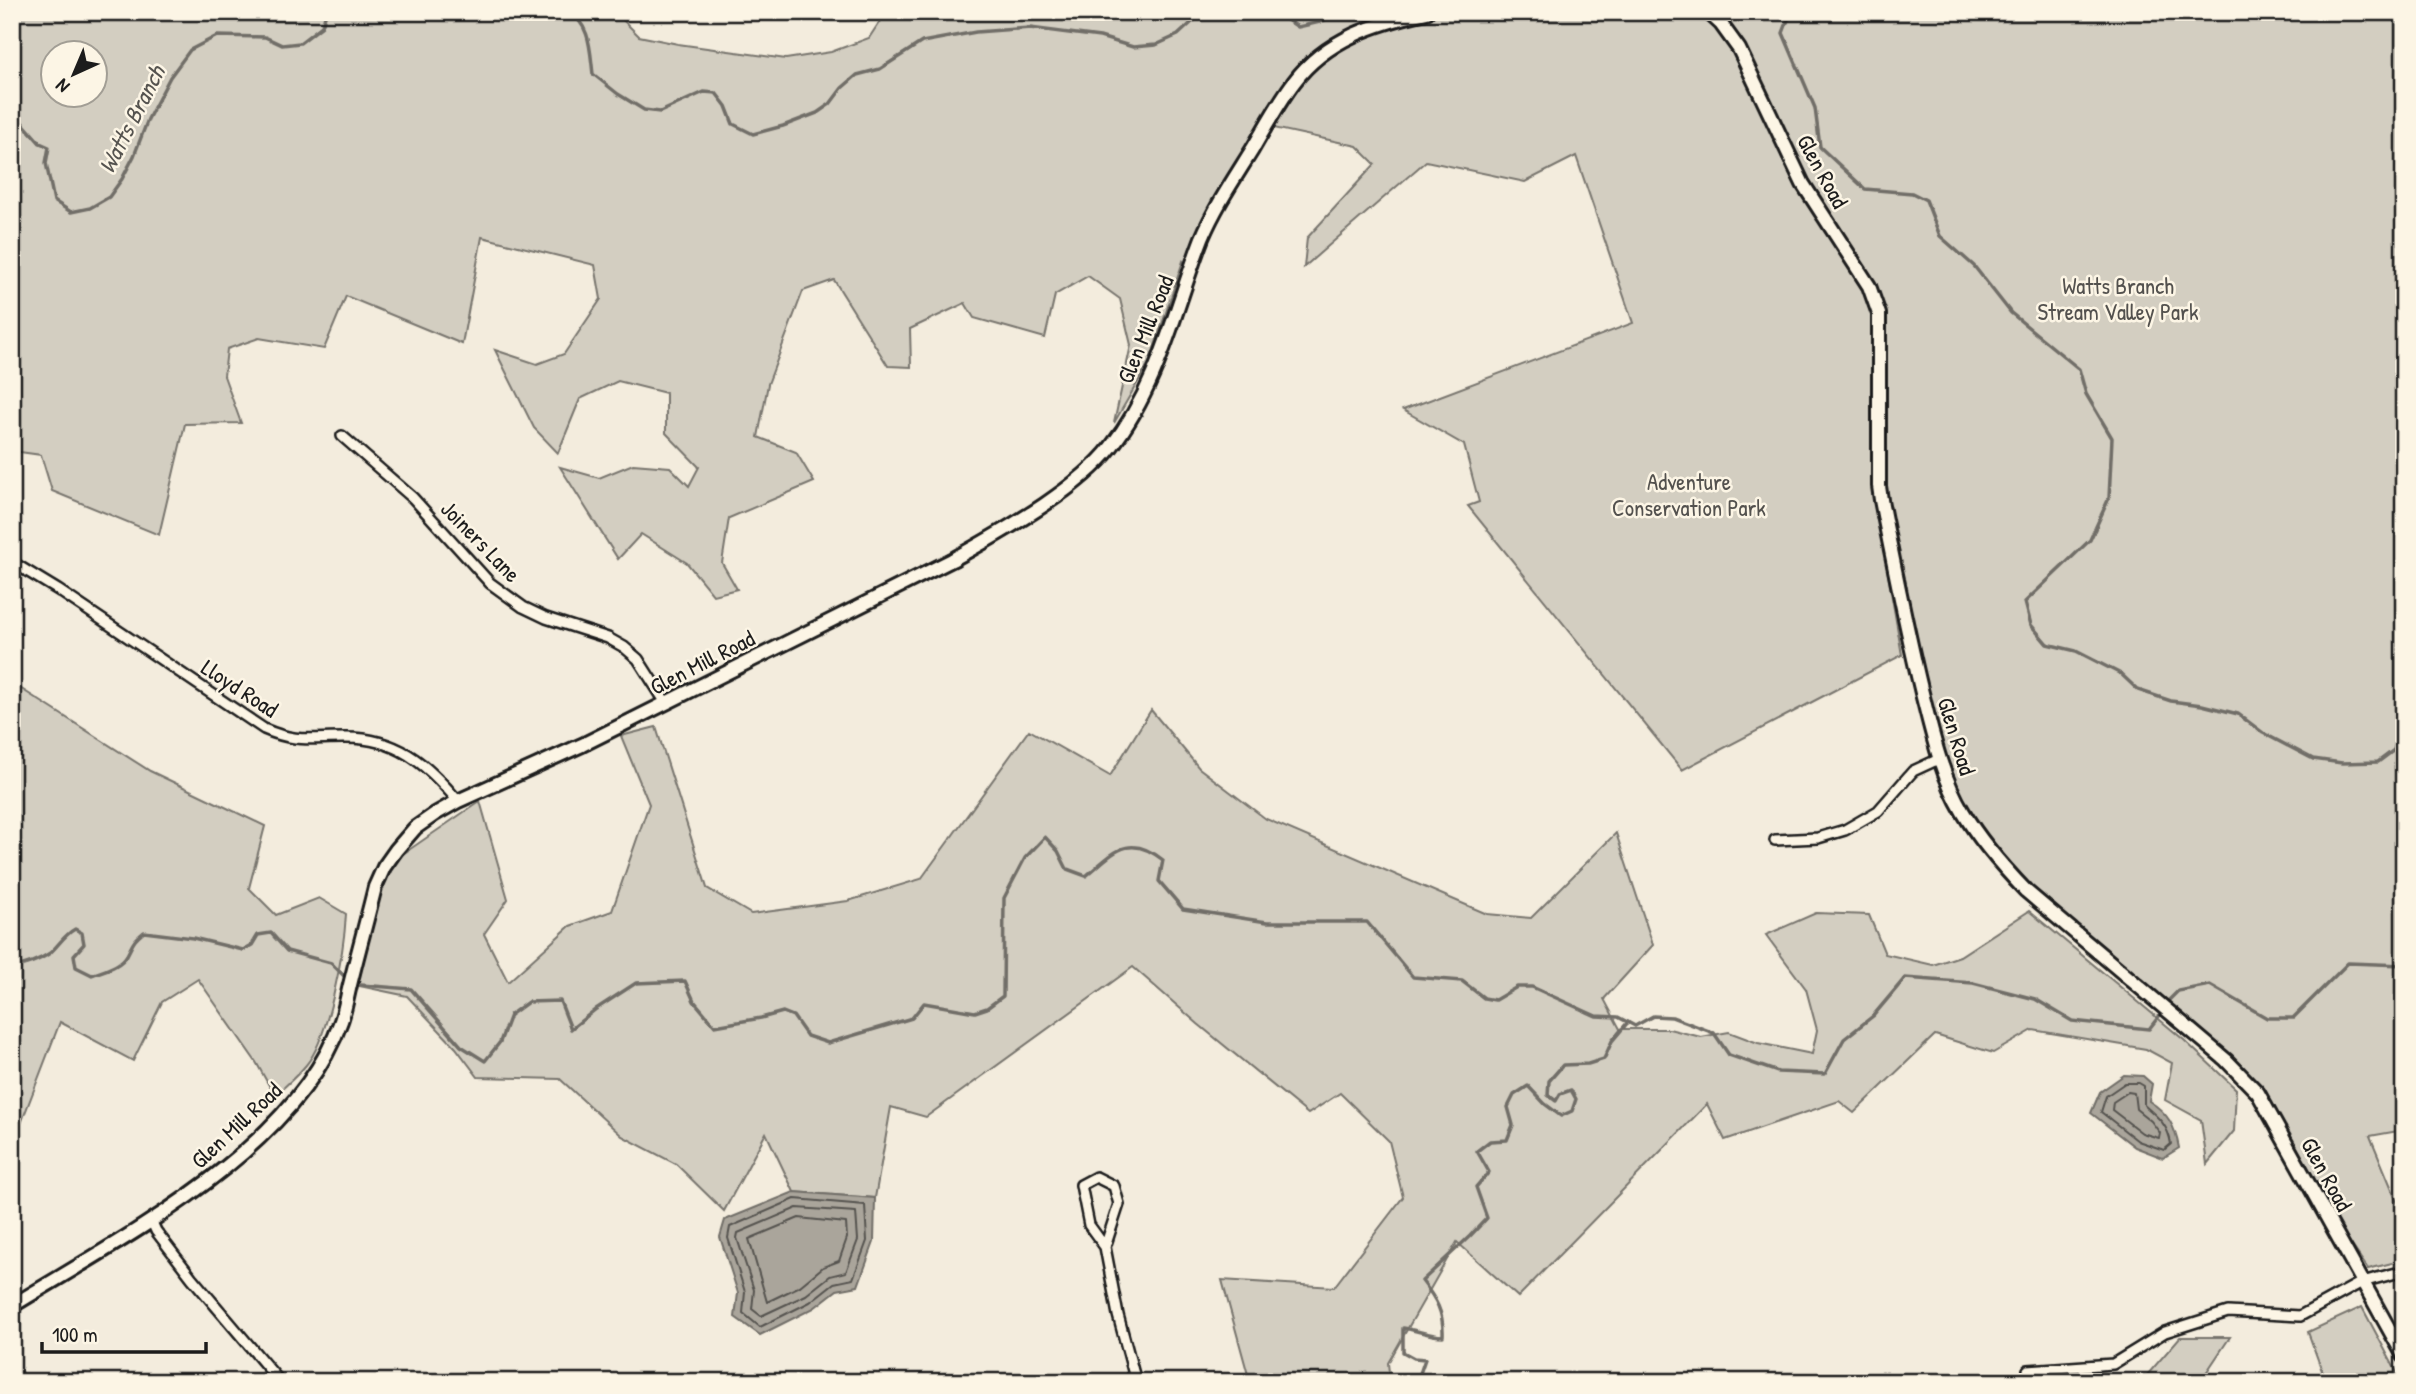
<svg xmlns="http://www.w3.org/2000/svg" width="2416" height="1394" font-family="'Patrick Hand',sans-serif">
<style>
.green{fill:#d3cec1;stroke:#78756e;stroke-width:2;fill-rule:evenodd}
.water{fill:#aaa59b;stroke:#716e68;stroke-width:2}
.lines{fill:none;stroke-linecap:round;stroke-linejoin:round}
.shore{stroke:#55534f;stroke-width:2}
.stream{stroke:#716e68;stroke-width:3.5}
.minor-casing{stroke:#1c1c1c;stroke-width:14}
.secondary-casing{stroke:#1c1c1c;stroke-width:18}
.minor{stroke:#fcf5e5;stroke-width:9}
.secondary{stroke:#fcf5e5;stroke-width:12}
.labels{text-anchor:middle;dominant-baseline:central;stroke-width:5;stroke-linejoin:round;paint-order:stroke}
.street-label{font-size:23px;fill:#1c1c1c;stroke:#fcf5e5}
.park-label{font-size:23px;fill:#53514e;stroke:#fcf5e5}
.water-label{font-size:24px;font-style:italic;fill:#55534f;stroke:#fcf5e5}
</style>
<rect width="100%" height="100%" fill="#f3ecdd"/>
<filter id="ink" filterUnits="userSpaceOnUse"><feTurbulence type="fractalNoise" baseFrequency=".0143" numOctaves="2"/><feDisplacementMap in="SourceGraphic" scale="14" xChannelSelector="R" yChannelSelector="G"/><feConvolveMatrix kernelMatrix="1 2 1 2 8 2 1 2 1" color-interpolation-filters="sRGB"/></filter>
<g filter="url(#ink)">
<g class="green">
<path d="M12,12H615L639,36L678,44L786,59L831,52L869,38L886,12H2404V1130L2370,1136L2404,1218V1260L2368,1269L2299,1168L2258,1093L2092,952L2010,886L1975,834L1947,782L1879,486L1872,476L1871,477L1902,655L1682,770L1468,506L1479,502L1464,445L1403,410L1633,323L1576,156L1525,182L1426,161L1304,267L1307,238L1375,164L1357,146L1265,126L1234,167L1208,218L1188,267L1183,261L1150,361L1114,423L1131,345L1120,299L1088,276L1055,295L1045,338L974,318L965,303L910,329L911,367L888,366L834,280L803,291L768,384L758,437L796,452L814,482L729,518L722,563L737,589L713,595L687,563L641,534L618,559L560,467L599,478L633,464L670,467L689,486L699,467L666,433V393L618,381L580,399L558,453L534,428L495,350L537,364L564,354L601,299L595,265L482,237L462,344L346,296L324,349L259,338L227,349L224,376L241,423L185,424L159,535L52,491L41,455L12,451ZM52,52H94V94H52Z"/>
<path d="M12,683L150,771L265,826L249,888L276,915L319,898L346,914C344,951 329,1038 306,1065C297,1076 285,1086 275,1096L256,1062L198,979L162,1002L133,1061L60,1022L12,1147Z"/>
<path d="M1151,710L1199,768L1266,819L1487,914L1531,918L1616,833L1653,945L1604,999L1620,1029H1669L1701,1037L1729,1032L1758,1043L1812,1054L1817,1030L1806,989L1766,935L1816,913L1869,915L1885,954L1933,965L1960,956L2029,911L2184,1040L2236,1089L2234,1131L2207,1164L2201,1120L2165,1100L2172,1063L2146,1049L2033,1030L1993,1053L1935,1035L1854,1113L1839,1101L1725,1140L1707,1104L1518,1297L1457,1242L1388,1363L1390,1382H1250L1222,1280L1334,1287L1403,1197L1389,1141L1340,1093L1308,1114L1198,1024L1133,967L926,1117L891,1107L875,1198L794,1192L766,1133L724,1211L676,1164L622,1136L560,1079L478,1077L456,1048L407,996L350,984L384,867L480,801L508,899L484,934L508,982L570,926L612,911L649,804L621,736L656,727L707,888L751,914L848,901L921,879L1029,730L1110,776Z"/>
<path d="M2362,1307L2402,1382H2326L2308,1332Z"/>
<path d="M2180,1337H2230L2206,1373L2213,1382H2141Z"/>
</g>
<g class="water">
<path d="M2124,1075L2143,1076L2152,1084L2149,1101C2168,1113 2175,1126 2179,1148L2163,1158L2135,1147L2091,1113L2100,1092Z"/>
<path d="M794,1192L875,1198L874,1242L858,1286L837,1290L814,1308L760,1335L735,1317L738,1293L720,1237L725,1220Z"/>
</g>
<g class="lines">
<g class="shore">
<path d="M2125,1083H2139L2144,1086V1105C2158,1117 2168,1125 2171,1144L2164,1150L2138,1141L2101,1112L2106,1096Z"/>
<path d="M2128,1092L2134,1093L2136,1109L2151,1121L2160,1133L2159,1138L2142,1133L2112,1110L2113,1102Z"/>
<path d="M795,1199L865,1205L867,1241L853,1279L834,1283L810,1302L760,1327L743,1313L745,1292L728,1238L730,1227Z"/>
<path d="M797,1208L856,1212L858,1240L846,1272L830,1276L806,1295L761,1316L752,1309L754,1290L737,1238L738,1233Z"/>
<path d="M799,1218L846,1223L847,1238L839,1261L823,1267L800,1286L767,1302L749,1239Z"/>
</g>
<g class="stream">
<path d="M568,12C591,24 590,51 593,74L618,94L644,110L660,112L704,92L716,93L726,106L733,124L753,134L783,126L817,113L830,104L842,88L857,75L880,69L922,42L976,32L1030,28L1100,37L1133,47L1156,45L1178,35L1203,12"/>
<path d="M1275,12L1298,27L1320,22L1343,12"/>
<path d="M1791,12L1783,33L1815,108L1820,147L1865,189L1912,193L1926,200L1940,236L1974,266L2011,313L2079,369L2086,394L2112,438L2109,498L2090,540L2025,602L2031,625L2047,644L2076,651L2121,674L2138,690L2171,701L2202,705L2238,714L2263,733L2313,759L2342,763L2378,762L2394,750L2404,724"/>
<path d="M12,111L40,143L49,147L46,163L54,201L71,212L90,208L109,197L122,179L134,156L148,119L170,77L190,50L217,36L265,37L282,45L300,43L322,26L326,12"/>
<path d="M12,967C24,966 40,960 50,953C59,945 64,935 75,929L82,933L84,944L74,955L76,967L92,975C104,970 120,967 127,955C134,942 132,942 144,932L193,938L243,950L252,945L258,935L271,933L287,951L331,963L344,976"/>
<path d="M361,985L411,989L461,1046L485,1061L500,1042L510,1015L528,1002L560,1001L571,1029L596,1009L636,983L685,981L694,1001L715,1026L761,1018L783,1012L793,1016L807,1036L828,1043L912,1018L924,1003L975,1012L987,1008L1003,996L1004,898L1025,858L1045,837L1058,851L1067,869L1086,876C1114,853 1128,832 1163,860L1159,881L1183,909L1267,922H1367L1413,977L1462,981L1484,998L1495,1000L1517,987H1532L1596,1016L1618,1017L1635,1026L1653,1016L1672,1017L1714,1033L1729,1055L1778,1072L1825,1074L1844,1039L1873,1016L1905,978L1973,983L2035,999L2072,1021L2149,1029L2160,1015"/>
<path d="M2167,1002L2178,991L2210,985L2267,1018H2293L2348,963L2404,965"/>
<path d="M1417,1382L1425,1359L1414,1358L1403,1352V1328C1417,1330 1429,1336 1443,1336C1444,1312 1436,1299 1422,1281L1470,1236L1487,1218L1476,1187L1489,1172L1477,1151L1490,1141L1507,1140L1513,1125L1508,1107L1514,1095L1528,1086L1545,1104L1561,1116L1572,1111L1576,1099L1571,1090L1560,1094L1556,1101L1548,1095L1549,1081L1563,1065L1588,1064L1604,1059L1612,1041L1628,1022"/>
</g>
<g class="minor-casing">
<g id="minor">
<path d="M342,436L413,498L490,583L523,607L546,618L608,638L624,647L638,659L666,703"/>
<path d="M12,562L58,590L264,729C296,743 310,738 344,738C396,737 426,763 458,801"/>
<path d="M1775,840L1818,838L1845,830L1878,811L1913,771L1939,759"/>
<path d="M151,1220L156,1231L192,1278L280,1382"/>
<path d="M1105,1247L1119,1204L1114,1186L1096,1177L1081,1185L1089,1225L1105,1247L1118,1315L1136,1382"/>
<path d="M2028,1370L2113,1364L2165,1332L2228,1312L2300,1316L2362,1282L2404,1271"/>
</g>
</g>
<g class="secondary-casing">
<g id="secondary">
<path d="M1708,12L1721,24L1739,49L1803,184L1869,286L1879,314V486L1881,500C1894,566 1907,632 1923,697C1933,737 1942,777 1963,812C1980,841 2003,867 2026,891L2226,1060L2258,1093L2404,1356"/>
<path d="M12,1306C122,1238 296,1150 341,1021C345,1010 347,997 350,985C358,952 367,920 375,887L384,867L396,850L415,828L435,814L458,801L582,745L952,560C1001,532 1077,491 1111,447C1159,386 1175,308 1202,238C1215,207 1234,179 1252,150C1265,128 1278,103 1294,82C1326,39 1377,23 1427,12"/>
</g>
</g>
<use href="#minor" class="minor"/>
<use href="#secondary" class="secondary"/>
</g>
</g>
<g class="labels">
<g class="street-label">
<text transform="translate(1823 171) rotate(61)">Glen Road</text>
<text transform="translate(1145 329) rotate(-68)">Glen Mill Road</text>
<text transform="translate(481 541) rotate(46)">Joiners Lane</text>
<text transform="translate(702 662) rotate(-27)">Glen Mill Road</text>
<text transform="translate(240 688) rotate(33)">Lloyd Road</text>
<text transform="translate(1957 736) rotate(73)">Glen Road</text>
<text transform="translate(236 1125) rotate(-43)">Glen Mill Road</text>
<text transform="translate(2327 1174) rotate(61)">Glen Road</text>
</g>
<g class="park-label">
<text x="2118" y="285">Watts Branch<tspan x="2118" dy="26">Stream Valley Park</tspan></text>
<text x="1689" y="481">Adventure<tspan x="1689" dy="26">Conservation Park</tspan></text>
</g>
<g class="water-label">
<text transform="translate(131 119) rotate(-63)">Watts Branch</text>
</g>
</g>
<rect width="2416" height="1394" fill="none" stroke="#fcf5e5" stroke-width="42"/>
<rect x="21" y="21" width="2374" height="1352" fill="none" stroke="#1c1c1c" stroke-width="2.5" filter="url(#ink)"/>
<g transform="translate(74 74) rotate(224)"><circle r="33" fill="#fcf5e5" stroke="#a29e95" stroke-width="2"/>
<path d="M0-5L12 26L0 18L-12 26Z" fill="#1c1c1c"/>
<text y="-10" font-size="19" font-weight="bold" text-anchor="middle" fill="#1c1c1c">N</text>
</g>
<path d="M42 1342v10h164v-10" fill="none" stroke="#1c1c1c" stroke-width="3.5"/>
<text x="52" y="1342" font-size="21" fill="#1c1c1c" stroke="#fcf5e5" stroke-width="5" paint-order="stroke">100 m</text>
</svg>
